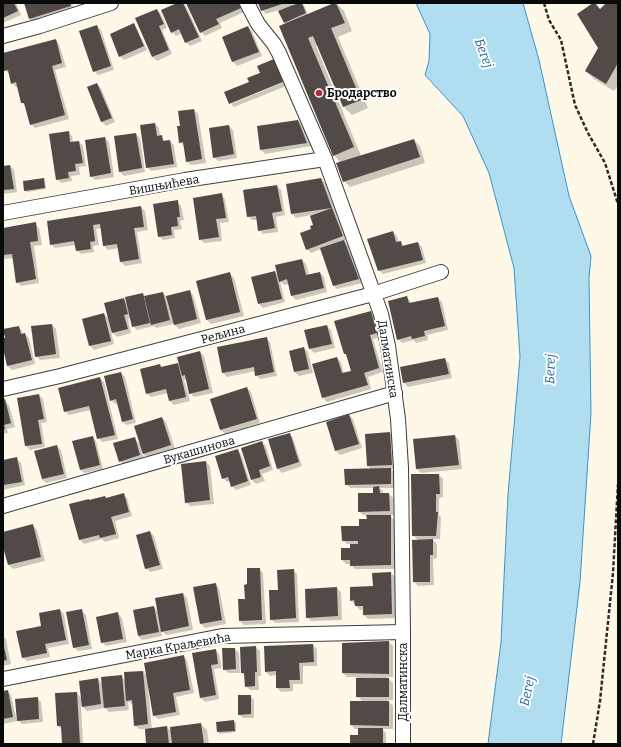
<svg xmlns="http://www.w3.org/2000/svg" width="621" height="747" font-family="Bitter,serif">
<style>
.water{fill:#b1ddf1;stroke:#3d95c2}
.shadow{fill:#0003}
.building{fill:#514a47}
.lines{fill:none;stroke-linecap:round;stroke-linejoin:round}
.street-casing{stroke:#3d3d3d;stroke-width:16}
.path{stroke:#2c2c2c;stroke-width:2.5;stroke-dasharray:4 2;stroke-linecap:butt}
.street{stroke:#fff;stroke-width:14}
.poi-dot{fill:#ae2d3b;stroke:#fff;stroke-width:1.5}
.labels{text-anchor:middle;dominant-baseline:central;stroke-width:4;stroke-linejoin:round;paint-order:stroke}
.poi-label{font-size:12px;font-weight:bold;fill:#0a0a0a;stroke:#fff;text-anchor:start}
.street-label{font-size:12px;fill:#0a0a0a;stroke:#fff}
.water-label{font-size:13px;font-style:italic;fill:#1e6691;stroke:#fff}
</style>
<rect width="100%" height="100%" fill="#fdf8e8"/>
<path class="water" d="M416,3H523L539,60L569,196L591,256L589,278L591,413L580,582L561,744H488L501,642L508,494L520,357L514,268L489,173L463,116L425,75L429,61L430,34Z"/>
<g class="shadow">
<path d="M3,3H16L21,15L3,23Z"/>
<path d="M25,3H72L74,10L34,23L30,19Z"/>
<path d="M180,3H183L186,6L202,41L190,46L186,42L182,33L176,36L172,32Z"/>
<path d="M187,3H240L244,12L220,23L222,28L205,36L201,32Z"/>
<path d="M259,3H292L293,6L301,3L305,7L308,15L336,3L344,11L352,31L338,37L368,108L352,115L344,107L318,45L316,46L361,156L414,140L420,146L425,163L350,187L344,181L341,163L334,155L286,24L279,10L266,14L262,10Z"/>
<path d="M608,3H618V85L614,91L594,79L586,71L599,48L601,10Z"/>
<path d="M157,10L161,14L167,28L162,30L172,54L157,61L153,57L136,19Z"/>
<path d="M133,25L137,29L147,50L124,60L120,56Z"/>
<path d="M97,26L101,30L114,70L98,75L94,71Z"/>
<path d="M248,27L252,31L262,56L237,66L233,62L223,37Z"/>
<path d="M55,40L59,44L66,67L55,70L69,119L35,128L31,124L26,106L22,103L18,87H16L12,83L9,74L5,70L3,63V54Z"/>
<path d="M273,61L277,65L284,80L230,102V104L225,92L250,82L248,78L261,73L258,67Z"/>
<path d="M284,82L286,86L234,107L231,104Z"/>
<path d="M97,84L101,88L115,122L106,126L102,122Z"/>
<path d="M194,110L198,114L206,163L191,165L187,161L185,147L180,142Z"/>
<path d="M298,121L302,125L311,146L265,154L261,150Z"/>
<path d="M155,124L159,128L160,136L166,142L170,141L174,145L177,167L151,171L147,167Z"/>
<path d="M229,126L233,130L237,158L218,161L214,157Z"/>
<path d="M68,132L72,136L73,143L79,142L83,146L86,166L79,167L80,175L71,176L72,181L61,183L57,179Z"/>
<path d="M136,134L140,138L145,172L124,176L120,172Z"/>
<path d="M105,138L109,142L114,177L95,180L91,176Z"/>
<path d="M10,166L14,170L17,192L3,194V167Z"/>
<path d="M43,179L45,180L46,189L27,192L25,191Z"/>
<path d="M321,179L325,183L346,240L344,241L348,245L363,283L337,289L333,285L321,249L311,253L307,249L314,225L310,215L296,218L292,214Z"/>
<path d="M277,186L281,190L285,215L276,217L278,232L263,234L259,230L258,220H252L248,216Z"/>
<path d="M221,195L225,199L229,222L220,223L222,241L204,243L200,239Z"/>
<path d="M177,202L181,206L184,220L180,221L182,229L174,230L175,238L163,240L159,236Z"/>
<path d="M141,207L145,211L148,230L137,232L142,263L125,266L121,262L119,248L108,250L104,246L101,228L96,229L99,245L93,246L94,252L81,254L77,250L76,245L55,248L51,244L48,222Z"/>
<path d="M35,224L39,228L42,245L34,246L39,283L21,286L17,282L14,258L3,259V229Z"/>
<path d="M393,232L397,236L399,243L400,242L404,246L418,243L422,247L426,263L383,274L379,270Z"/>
<path d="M302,260L306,264L309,275L320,273L324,277L327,292L296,300L292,296L289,284L284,285L280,281L285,302L263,308L259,304L275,272L279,276Z"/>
<path d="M230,274L234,278L244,316L211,324L207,320L197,282Z"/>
<path d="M189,291L193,295L201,323L179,329L174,324L156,328L154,326L137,330L133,326L131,318L128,319L131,333L117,337L111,331L114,344L94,350L90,346L104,314L110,320L124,299L127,303L142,294L146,297L163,293L167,297Z"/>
<path d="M407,297L412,304L438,298L442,302L448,330L427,335L428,340L416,343L414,340L402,343L398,339Z"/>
<path d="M371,312L375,316L381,337L373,339L383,372L368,377L371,389L327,402L323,398L337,358L341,362L344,374L352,372L348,357L345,354Z"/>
<path d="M52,325L56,329L60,358L40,360L36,356Z"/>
<path d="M327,326L331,330L335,348L314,353L310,349L305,331Z"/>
<path d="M18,327L22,331L23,334H25L29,338L35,364L12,370L8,366L3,339H6Z"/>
<path d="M266,338L270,342L277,376L260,379L256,375L255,371L227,377L223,373Z"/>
<path d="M304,348L308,352L313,373L299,376L295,372Z"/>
<path d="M200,352L204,356L213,393L194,397L190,393L187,379L184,380L190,401L174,405L170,401L168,393L151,397L147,393L160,366L162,368L178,364L181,367Z"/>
<path d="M445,359L449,363L452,378L408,387L404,383L401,368Z"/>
<path d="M121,373L125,377L136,423L126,425L122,421L118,403L115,404L111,400Z"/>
<path d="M100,378L104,382L118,439L102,442L98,438L91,410L69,415L65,411Z"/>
<path d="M247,388L251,392L260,423L225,434L221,430L211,399Z"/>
<path d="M39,395L43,399L47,422L41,423L45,447L30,450L26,446Z"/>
<path d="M3,401H5L9,405L15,427L7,429L8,433L3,434Z"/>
<path d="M349,415L353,419L362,448L340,455L336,451Z"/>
<path d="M162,418L166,422L175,449L147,458L142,452L144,459L124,465L120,461L134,438L140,444Z"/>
<path d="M390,433L394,437L395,469H391L395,473V488H379L383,491V494H389L393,498L394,515H389L394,520L395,569H355L351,565V564H346L342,560L351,549V544H347L343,540L368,520L367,515H363L359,511L374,494V488H350L346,484L371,469L368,466Z"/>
<path d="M289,434L293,438L302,466L282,473L278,469Z"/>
<path d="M455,436L459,440L462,469L421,473L417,469Z"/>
<path d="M92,437L96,441L103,469L84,473L80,469Z"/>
<path d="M262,442L266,446L273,470L262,474L265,481L256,484L252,480L243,448Z"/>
<path d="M57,446L61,450L67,478L46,483L42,479Z"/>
<path d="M237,450L241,454L251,485L236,490L232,486L230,481L227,482L223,478Z"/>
<path d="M17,459L21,463L25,485L3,490V461Z"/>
<path d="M206,462L210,466L214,504L190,506L186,502Z"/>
<path d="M439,475L443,479V497L439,498V515L441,517L440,539H432L437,544V558L433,559L434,585L418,586L414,582L418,540L413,535Z"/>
<path d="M123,494L127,498L132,516L115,521L119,538L105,542L102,539L84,544L80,540L70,505L107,499Z"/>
<path d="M33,526L37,530L45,561L13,569L9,565L3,543V533Z"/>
<path d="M150,532L154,536L163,569L150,572L146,568Z"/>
<path d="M259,569L263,573L266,624L244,625L240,621L246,600Z"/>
<path d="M293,570L297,574L299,622L275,623L271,619L279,591Z"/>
<path d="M391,573L395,577V618L368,619L364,615V609L360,610L351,600L374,587Z"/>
<path d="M215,584L219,588L226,624L205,628L201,624L194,588Z"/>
<path d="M337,588L341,592L342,620L311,621L307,617Z"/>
<path d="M183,594L187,598L193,630L166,635L161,630L162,636L142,640L138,636L154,607L158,612Z"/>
<path d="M60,610L64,614L69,644L48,648L50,657L27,661L23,657Z"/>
<path d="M82,611L86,615L92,649L78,651L74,647Z"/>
<path d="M118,614L122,618L127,642L106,646L102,642Z"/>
<path d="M3,636L6,639L11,664L3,666Z"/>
<path d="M389,642L393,646V677H387L393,683V700H387L393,706V729H382L386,733V744H328H351L359,736V729H355L351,725L363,702L357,696V677H347L343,673Z"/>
<path d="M313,645L317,649V666H303V684H293V691L281,692L277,688V675L270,676L266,672Z"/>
<path d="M256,647L260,651L261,676H258L259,690H250L246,686L245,676L242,673Z"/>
<path d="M223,649H235L239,653L240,673H228L224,669Z"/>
<path d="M215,650L219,654L222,668L214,669L219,699L205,702L201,698Z"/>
<path d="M183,656L187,660L194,693L176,697L180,715L158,719L154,715L149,688H148L152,729L167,727L172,732L201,724L207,730L209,744H147L146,729H139L135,725L133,704H131L128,701L129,710L109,712L105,708L87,711L81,705L83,744H63L62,730L58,726L77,693L82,699L98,679L102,684L121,676L125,680L143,672L147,676Z"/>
<path d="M7,691L11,695L17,721L3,724V692Z"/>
<path d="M250,696L254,700V718H243L239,714Z"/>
<path d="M37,698L41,702L43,722L22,724L17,719Z"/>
<path d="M234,721L236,723V732L220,734L218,732Z"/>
</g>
<g class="building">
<path d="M3,3H14L18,11L3,18Z"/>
<path d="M24,3H70L71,6L29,19Z"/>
<path d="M177,3H183L199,37L185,43L179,29L171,33L161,10Z"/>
<path d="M186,3H239L241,8L216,19L219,24L200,33Z"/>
<path d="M258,3H285L261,11Z"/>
<path d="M298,3H302L306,13L284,23L278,11Z"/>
<path d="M334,3H336L345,23L331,28L361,100L343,107L313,36L308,38L354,147L333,156L279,26Z"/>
<path d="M593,3H595L600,9L606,3H618V63L606,84L585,71L598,48L577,14Z"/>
<path d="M157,9L164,24L159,26L169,50L152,57L135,18Z"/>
<path d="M134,23L144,46L119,57L110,34Z"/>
<path d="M97,25L111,66L93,72L79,31Z"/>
<path d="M248,26L259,52L232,62L222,37Z"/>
<path d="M56,39L62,63L52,66L65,115L30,125L24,103H21L16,82L11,84L8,70L4,71L3,53Z"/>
<path d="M274,59L283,82L229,104L224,92L249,82L247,78L260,73L257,66Z"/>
<path d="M97,83L112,118L101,122L87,87Z"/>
<path d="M194,109L202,159L186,162L183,142L179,143L177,126H180L178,111Z"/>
<path d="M298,120L307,143L260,150L257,126Z"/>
<path d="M155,123L157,136L162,135L163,141L170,140L174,164L146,168L140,125Z"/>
<path d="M229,125L234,154L213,158L209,128Z"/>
<path d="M69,131L70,142L79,141L83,163L75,164L76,171L68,172L69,178L56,180L49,134Z"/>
<path d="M136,133L142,168L119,172L114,136Z"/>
<path d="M105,137L111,173L90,177L85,140Z"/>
<path d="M414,139L420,157L343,182L336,163Z"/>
<path d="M10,165L14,189L3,190V166Z"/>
<path d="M44,178L45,188L24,191L23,181Z"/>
<path d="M321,178L332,208L291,214L286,184Z"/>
<path d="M277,185L282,211L272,213L275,228L258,231L256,216L247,217L243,190Z"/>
<path d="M222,193L226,218L216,219L219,237L199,240L193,198Z"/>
<path d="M178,200L180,217H177L178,226L171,227L172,235L158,237L153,204Z"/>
<path d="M141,206L144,227L134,228L139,259L120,262L117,244L103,246L100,224L93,225L95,241L90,242L91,249L76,251L74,241L50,245L47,221Z"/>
<path d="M332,208L343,236L306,250L300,233L311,229L310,226L313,225L310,216Z"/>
<path d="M36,222L38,241L30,242L36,279L16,283L12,254L3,255V228Z"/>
<path d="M393,231L396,242L401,241L402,246L418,242L423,260L378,271L367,239Z"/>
<path d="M344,240L359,279L333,286L320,248Z"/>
<path d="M302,259L306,275L320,272L324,288L291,296L287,279L279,282L275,265Z"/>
<path d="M275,271L282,299L258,304L251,277Z"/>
<path d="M230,272L240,312L206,320L196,281Z"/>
<path d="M190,290L197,319L174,325L166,296Z"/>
<path d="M163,292L170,320L151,325L144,296Z"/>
<path d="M143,293L150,323L132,327L125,297Z"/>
<path d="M407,296L409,303L438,297L445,326L424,331L425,336L412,339L411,336L397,340L388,301Z"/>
<path d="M124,298L128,314L124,315L128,329L112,333L104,303Z"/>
<path d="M371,311L377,333L370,335L379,368L364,373L368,385L322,398L312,364L337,357L342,373L351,371L346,354H344L334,321Z"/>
<path d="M104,313L111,341L89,346L82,319Z"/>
<path d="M52,324L56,354L35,357L31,326Z"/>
<path d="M327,325L332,344L309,349L304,330Z"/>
<path d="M19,326L21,334L25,333L32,360L7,366L3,348V338H5L3,329Z"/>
<path d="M267,337L274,372L255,376L254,367L222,373L217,347Z"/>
<path d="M304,347L309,369L294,372L289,351Z"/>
<path d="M200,351L209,389L189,394L185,375L182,376L177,357Z"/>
<path d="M445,358L449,374L403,383L400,367Z"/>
<path d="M178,363L186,397L169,401L166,389L146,394L140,369L160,364L161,367Z"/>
<path d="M121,372L133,419L122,422L116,399L110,401L104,376Z"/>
<path d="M100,377L115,435L97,439L89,406L64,412L58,388Z"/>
<path d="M247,387L257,419L220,430L210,399Z"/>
<path d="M39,394L44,419L38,420L42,444L25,446L17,398Z"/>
<path d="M5,399L11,423L4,425L5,429H3V400Z"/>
<path d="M349,414L359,444L335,451L326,422Z"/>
<path d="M162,417L171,445L143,454L134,426Z"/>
<path d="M390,432L392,465L367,466L365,434Z"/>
<path d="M290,433L299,462L277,469L268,439Z"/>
<path d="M455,435L459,465L416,469L413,439Z"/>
<path d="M93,436L100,465L80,470L72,441Z"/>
<path d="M135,437L140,455L119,462L113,443Z"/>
<path d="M262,441L270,466L259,470L261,477L251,480L241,448Z"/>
<path d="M57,445L64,474L42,479L34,451Z"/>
<path d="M238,449L248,481L231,487L228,477L222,479L215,456Z"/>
<path d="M17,457L22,482L3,485V460Z"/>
<path d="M206,461L210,500L185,503L181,464Z"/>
<path d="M391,468V484L345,485L344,469Z"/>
<path d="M411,474H439L440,494H436V512H438L436,536H412Z"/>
<path d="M379,486L380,493H389L390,511L358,512V493H373V487Z"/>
<path d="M124,493L129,512L111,517L116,534L100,538L99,535L79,540L69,504L89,499V500L105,496L106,498Z"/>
<path d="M366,515H391V565L350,566V560H341V548H350V544H358V541H342L341,526H359V519H367Z"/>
<path d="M33,524L41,557L8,565L3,547V532Z"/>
<path d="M150,531L160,565L145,569L136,535Z"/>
<path d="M433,539V555H430V582H413L412,540Z"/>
<path d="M247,568H260L262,620L239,621L238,599H245L244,585L247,584Z"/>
<path d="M294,569L296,618L270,620L269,590H278L277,570Z"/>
<path d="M391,572L392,614L363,615V606H355L354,600L350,601V587L373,586L372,573Z"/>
<path d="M216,583L222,620L200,624L193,587Z"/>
<path d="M337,587L338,616L306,618L305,589Z"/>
<path d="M183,593L189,626L161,632L155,598Z"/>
<path d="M154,606L159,632L138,636L133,610Z"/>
<path d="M60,609L66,640L45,644L47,653L22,658L16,631L41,626L39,613Z"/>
<path d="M82,609L89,645L73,648L66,612Z"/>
<path d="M118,612L123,639L101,643L96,617Z"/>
<path d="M389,641V674L342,673V643Z"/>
<path d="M3,642L7,660L3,661Z"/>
<path d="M313,644L314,662L299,663L300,680H289L290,688H276V671L265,672L264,646Z"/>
<path d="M256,646L257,672H255V686L245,687L244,673H241L240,647Z"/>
<path d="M222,648H235L236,669L223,670Z"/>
<path d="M216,649L218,664L211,665L216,695L200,698L192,653Z"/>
<path d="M184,655L190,690L173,693L176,712L153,716L144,663Z"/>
<path d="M143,671L148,724L134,726L132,700L126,701L124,672Z"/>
<path d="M122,675L125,706L104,708L101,677Z"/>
<path d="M98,678L101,704L82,707L79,681Z"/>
<rect x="356" y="678" width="33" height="19"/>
<path d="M8,690L13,717L3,719V691Z"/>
<path d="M77,692L80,744H62L61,726H57L55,693Z"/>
<path d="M238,695H251V714L238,715Z"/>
<path d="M38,697L39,719L17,721L15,699Z"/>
<path d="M350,701H389V726L350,725Z"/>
<path d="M234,720L235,731L217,732L216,722Z"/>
<path d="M201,723L204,744H172L170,727Z"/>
<path d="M167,726L169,744H146L145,729Z"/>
<path d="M358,728H383V744H350V735H358Z"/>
</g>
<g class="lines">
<g class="street-casing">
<g id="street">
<path d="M247,3L258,24L274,44L279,53L325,159L381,314L388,346L398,419L401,468L403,632V744"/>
<path d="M3,36L40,26L111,3"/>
<path d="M3,213L185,180L325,159"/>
<path d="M3,389L60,376L373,294L441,272"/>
<path d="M3,506L395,393"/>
<path d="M3,679L222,636L403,632"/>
</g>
</g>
<g class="path">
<path d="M544,3L549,20L561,40L575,105L588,133L605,163L618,204"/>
<path d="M593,744L600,701L613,573L618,484"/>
</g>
<use href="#street" class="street"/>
</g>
<circle class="poi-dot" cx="319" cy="93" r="4"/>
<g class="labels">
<g class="poi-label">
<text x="327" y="93">Бродарство</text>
</g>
<g class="street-label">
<text transform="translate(164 185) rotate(-10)">Вишњићева</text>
<text transform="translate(223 334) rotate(-15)">Рељина</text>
<text transform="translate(388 359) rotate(81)">Далматинска</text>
<text transform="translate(199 450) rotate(-16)">Вукашинова</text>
<text transform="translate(178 646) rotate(-10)">Марка Краљевића</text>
<text transform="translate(403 682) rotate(-90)">Далматинска</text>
</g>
<g class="water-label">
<text transform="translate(484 53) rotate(69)">Бегеј</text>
<text transform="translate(550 369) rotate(-89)">Бегеј</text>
<text transform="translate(527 691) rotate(-78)">Бегеј</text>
</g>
</g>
<rect width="621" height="747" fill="none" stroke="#0a0a0a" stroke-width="8"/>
</svg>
